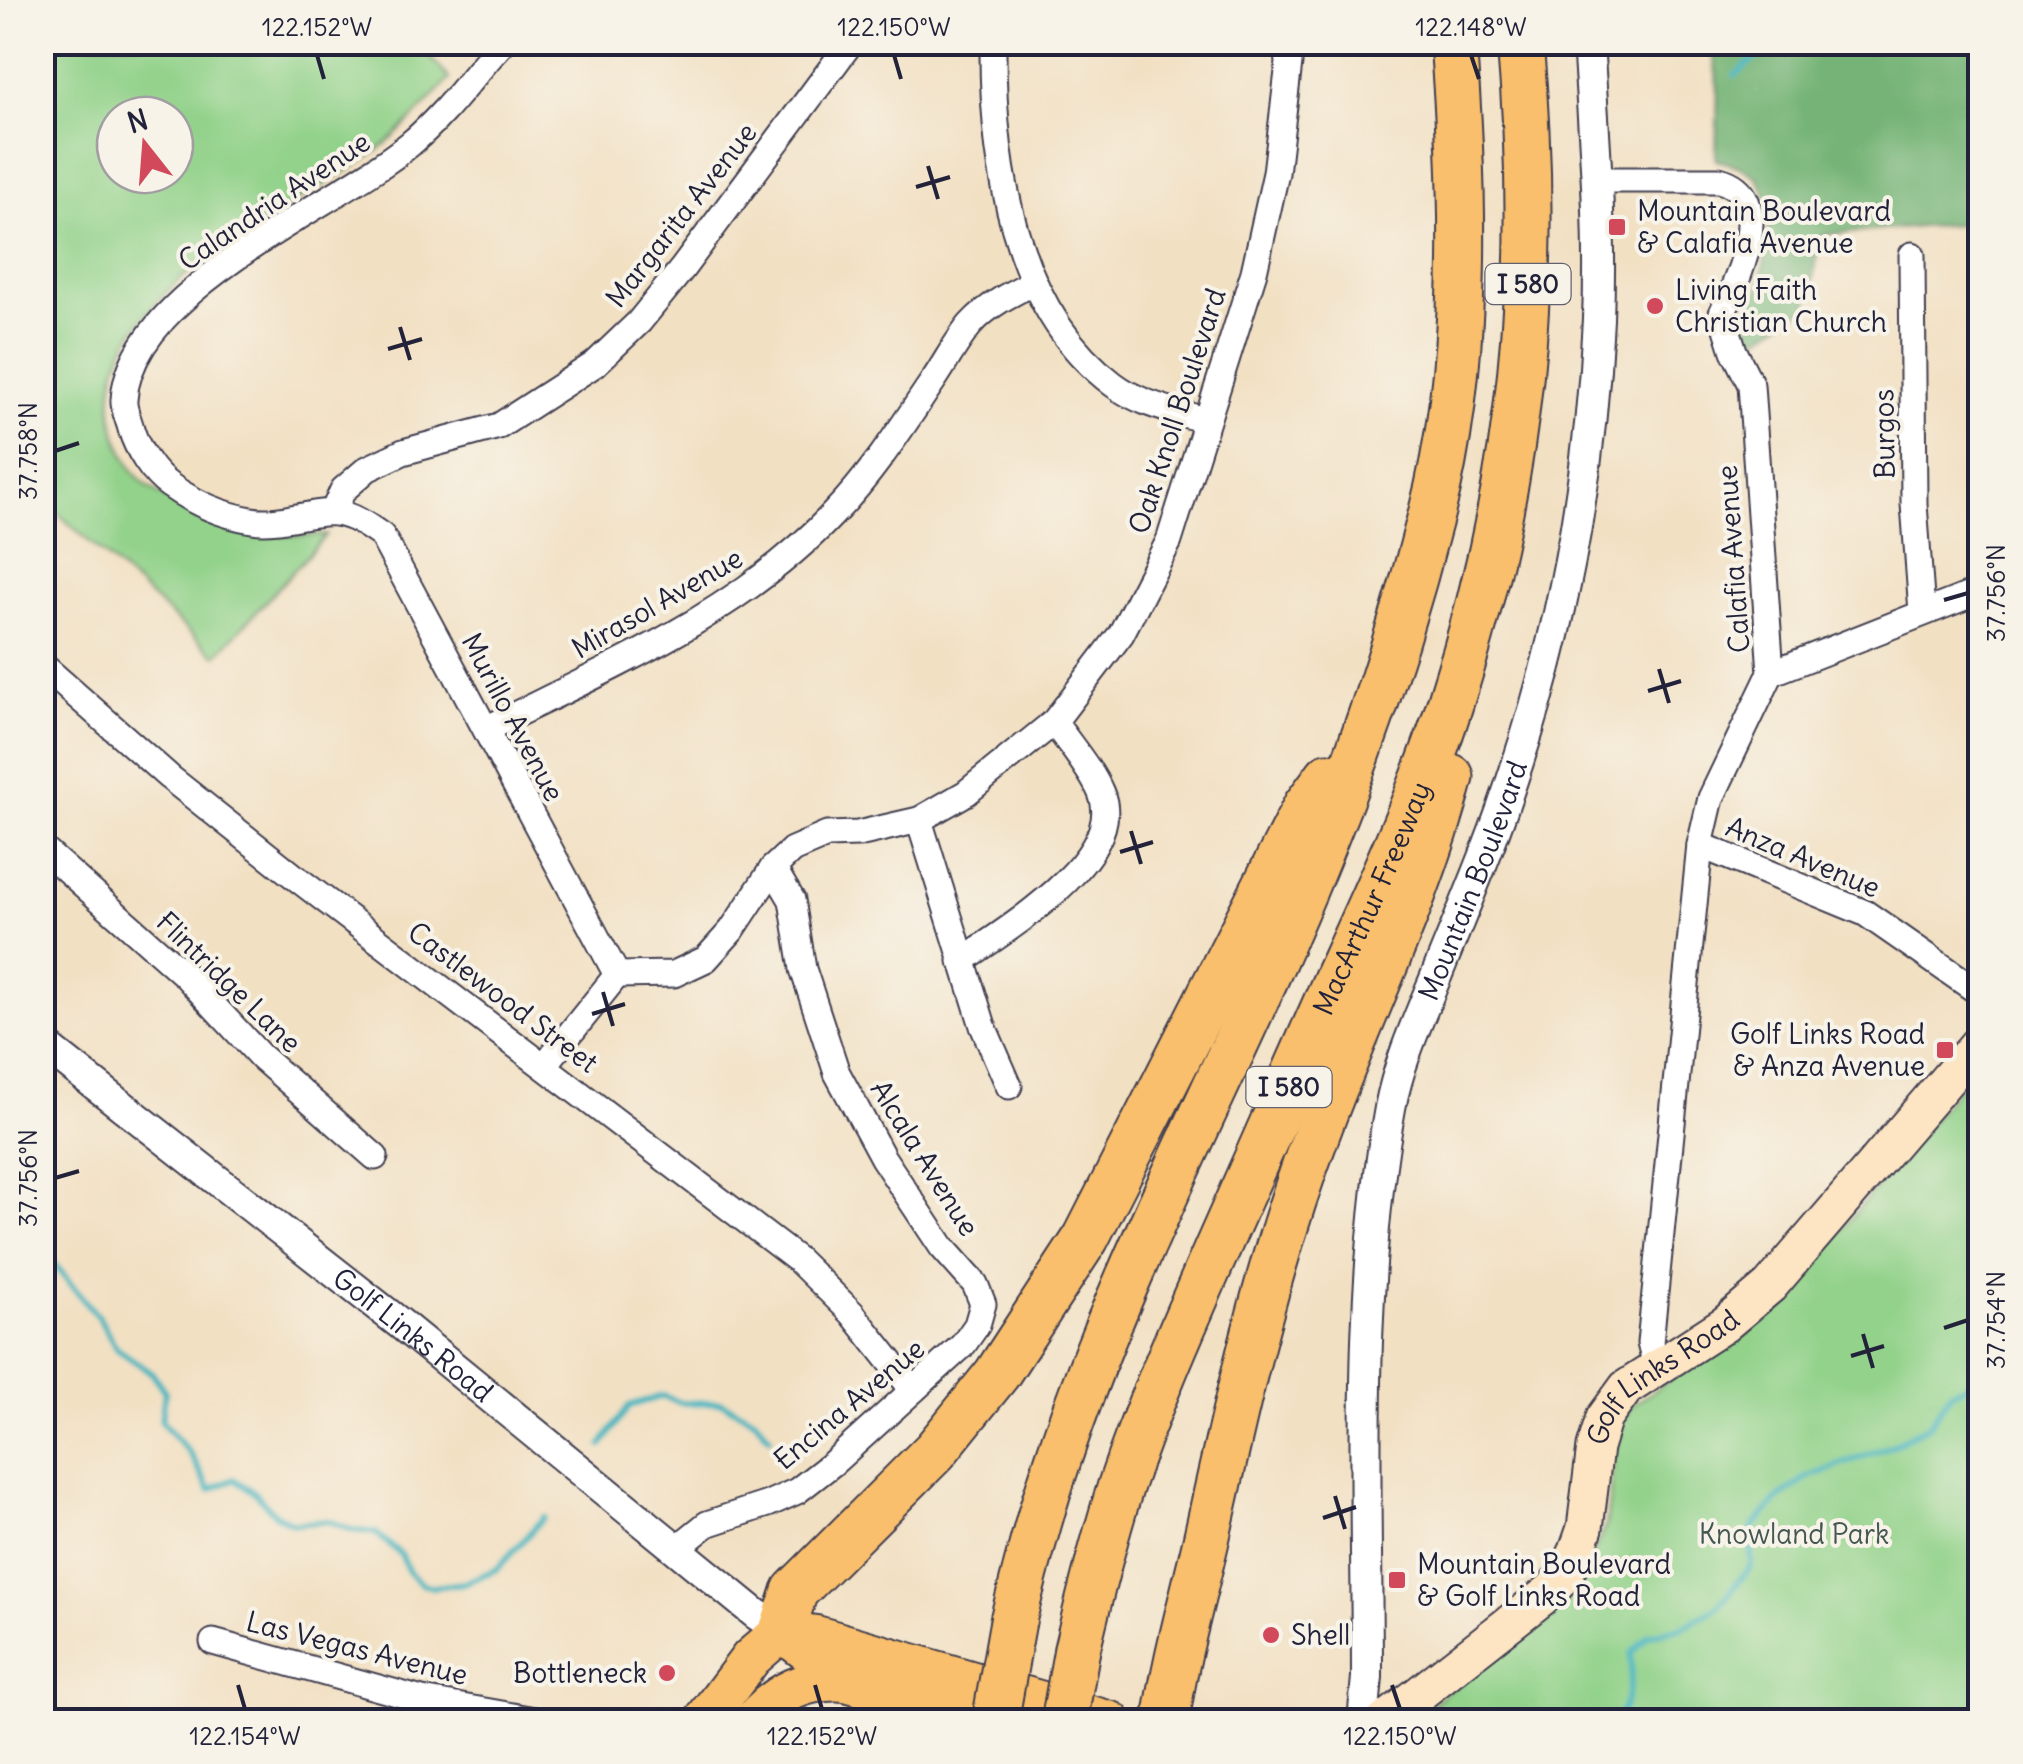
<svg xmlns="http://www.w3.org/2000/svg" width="2023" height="1764" font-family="Delius,sans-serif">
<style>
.green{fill:#92d28a;stroke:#5a7a62;stroke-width:2.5;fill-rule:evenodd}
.forest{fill:#75b476;stroke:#4c6b58;stroke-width:2.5}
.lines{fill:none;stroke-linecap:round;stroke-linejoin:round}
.stream{stroke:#46b5bf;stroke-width:6}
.minor-casing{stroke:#413e4f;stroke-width:29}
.tertiary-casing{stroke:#413e4f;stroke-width:34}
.secondary-casing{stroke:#413e4f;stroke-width:39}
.primary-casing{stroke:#413e4f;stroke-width:44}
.motorway-casing{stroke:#413e4f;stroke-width:49}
.minor{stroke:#fff;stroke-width:25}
.tertiary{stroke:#fff;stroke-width:30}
.secondary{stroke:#fde5c4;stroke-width:35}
.primary{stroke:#f9bf6c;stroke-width:40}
.motorway{stroke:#f9bf6c;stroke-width:45}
.motorway-bridge-casing{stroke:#413e4f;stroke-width:49;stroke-linecap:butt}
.motorway-bridge{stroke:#f9bf6c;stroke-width:45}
.ticks{fill:none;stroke:#22223b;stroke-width:4}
.poi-dot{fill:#d1495b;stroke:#f7f3e8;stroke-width:4}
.labels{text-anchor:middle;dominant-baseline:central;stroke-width:8;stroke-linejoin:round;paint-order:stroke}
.shield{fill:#f7f3e8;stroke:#62616f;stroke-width:2.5}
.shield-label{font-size:25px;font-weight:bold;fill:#22223b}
.street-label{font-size:28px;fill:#22223b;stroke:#f7f3e8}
.poi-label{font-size:28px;fill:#22223b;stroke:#f7f3e8;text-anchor:start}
.park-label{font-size:28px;fill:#445753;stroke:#f7f3e8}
.neatline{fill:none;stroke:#22223b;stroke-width:4}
.ticks-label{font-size:25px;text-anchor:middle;fill:#22223b}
</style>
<rect width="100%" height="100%" fill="#f7f3e8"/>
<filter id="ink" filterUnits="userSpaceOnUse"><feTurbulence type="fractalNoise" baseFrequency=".01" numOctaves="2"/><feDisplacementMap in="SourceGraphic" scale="20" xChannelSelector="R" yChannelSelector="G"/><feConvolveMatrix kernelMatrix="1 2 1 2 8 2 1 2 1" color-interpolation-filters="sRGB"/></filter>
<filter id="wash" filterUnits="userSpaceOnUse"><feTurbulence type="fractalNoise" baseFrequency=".0048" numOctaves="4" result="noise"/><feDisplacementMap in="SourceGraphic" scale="40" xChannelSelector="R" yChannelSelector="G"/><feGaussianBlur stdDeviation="2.25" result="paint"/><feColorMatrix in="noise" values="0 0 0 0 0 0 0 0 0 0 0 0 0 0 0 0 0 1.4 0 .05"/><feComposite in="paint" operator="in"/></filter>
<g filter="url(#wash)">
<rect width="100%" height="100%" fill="#f2e0c3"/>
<g class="green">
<path d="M42,43H417L450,79C424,106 399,137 367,158C272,222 47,314 129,464C138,481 150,488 167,499C221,535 263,537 326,535L216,656L43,500ZM115,115H175V175H115Z"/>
<path d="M1980,1061V1721L1418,1722L1434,1702L1520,1634L1559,1610L1575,1592L1606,1526L1615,1451L1621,1425L1631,1406L1722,1344C1754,1330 1776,1305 1800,1280Z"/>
</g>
<path class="forest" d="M1712,43H1980V222L1821,235L1807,307L1750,343C1749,334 1745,319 1747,311C1748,303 1756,297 1758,290C1766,262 1777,204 1758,180C1749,168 1731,163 1716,160L1718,88Z"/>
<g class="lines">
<g class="stream">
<path d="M1735,75L1762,52L1764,42"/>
<path d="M42,1225L50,1259L99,1318L116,1348L152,1373L165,1392L161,1421L191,1455L210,1490L234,1479L255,1493L276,1515L294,1524L329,1521L352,1530L376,1533L402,1556L409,1573L422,1584L433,1587L464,1583L497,1569L544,1517"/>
<path d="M602,1445L629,1406L663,1396L681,1403L721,1402L754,1419L770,1437"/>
<path d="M1614,1722C1630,1703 1632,1678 1631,1654L1648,1635L1683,1627L1718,1607L1751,1566L1752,1528L1777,1500L1806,1478L1896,1444L1930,1424L1951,1392L1980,1379"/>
</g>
</g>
</g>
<g filter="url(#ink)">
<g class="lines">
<g class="minor-casing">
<g id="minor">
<path d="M503,42C473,75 445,115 410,144C334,207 129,290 124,400C123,409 129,420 131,429C137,449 152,473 169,485C193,502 222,515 252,520C280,525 313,510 335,513C353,515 368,526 382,536L617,975"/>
<path d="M993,42C992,160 1012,308 1113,384C1139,404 1174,411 1205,420"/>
<path d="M1596,180H1719C1777,194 1739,278 1722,313L1734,351L1751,385L1771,673L1711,798L1700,845L1650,1343L1656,1366"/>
<path d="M1912,255L1914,504L1922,612"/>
<path d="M333,512L343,490L367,469L403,452L499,426L595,364L639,322L682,269L851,42"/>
<path d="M42,665L169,777L295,877L798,1260L852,1313L913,1390"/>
<path d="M1771,673L1980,591"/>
<path d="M486,729C607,669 739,614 833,514C872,474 902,427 933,381C946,362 957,340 971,324C988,305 1012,293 1034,282"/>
<path d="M919,820L983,1026L1009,1086"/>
<path d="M1700,845L1865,913L1980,993"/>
<path d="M42,848L185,975L261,1057L375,1157"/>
<path d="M961,961C1003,932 1128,857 1101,793C1091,769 1069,744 1054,722"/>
<path d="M617,975L674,974L706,959L732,930L773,868L792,850L827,835L858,834L919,820L966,793L1054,722L1121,634L1169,541L1254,272L1276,173L1289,63L1287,42"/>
<path d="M544,1066L617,975"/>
<path d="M676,1549L707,1524L768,1504L797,1491L833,1463L963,1345L977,1325L983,1304L975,1284L942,1247L883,1158L837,1073L803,969L792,900L773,868"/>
<path d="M213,1642L422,1700L546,1722"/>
</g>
</g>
<g class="tertiary-casing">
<g id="tertiary">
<path id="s1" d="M42,1043L402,1325L756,1614L782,1631"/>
<path id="s2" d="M1363,1722L1367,1677C1367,1488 1356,1295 1390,1108C1399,1061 1419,1018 1437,974C1464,907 1493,840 1515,771C1564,625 1591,472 1598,319C1602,227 1594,134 1588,42"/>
</g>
</g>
<g class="secondary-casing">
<g id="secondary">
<path id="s3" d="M1383,1722L1552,1590L1567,1571L1577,1551L1585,1528L1595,1447L1604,1418L1626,1388L1725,1324L1770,1286L1980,1041"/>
</g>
</g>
<g class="primary-casing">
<g id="primary">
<path d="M782,1631L816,1636L1111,1722"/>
<path d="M789,1637L846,1681L992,1722"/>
<path d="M703,1722L751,1658L782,1631"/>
<path d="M752,1722C778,1691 807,1678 846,1681"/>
</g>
</g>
<g class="motorway-casing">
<g id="motorway">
<path d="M1013,1621C1026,1567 1040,1513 1058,1460C1127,1252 1236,1059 1318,856C1363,747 1402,629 1431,515C1470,367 1465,194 1453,42"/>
<path d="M782,1631L795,1591L935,1451L997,1374L1086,1238L1306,806L1328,776"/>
<path id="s4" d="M1077,1649C1090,1594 1104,1539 1121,1485C1149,1402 1185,1322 1220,1242C1259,1154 1298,1066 1337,978C1378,888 1420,798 1450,704C1523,478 1541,278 1520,42"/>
<path d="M1166,1722C1175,1658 1193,1598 1207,1536C1237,1400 1268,1263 1317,1133C1361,1014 1419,899 1451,777"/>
</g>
</g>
<use href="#minor" class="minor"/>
<use href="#tertiary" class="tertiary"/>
<use href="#secondary" class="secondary"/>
<use href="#primary" class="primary"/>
<use href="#motorway" class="motorway"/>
<g class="motorway-bridge-casing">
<g id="motorway-bridge">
<path d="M995,1722L1013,1621"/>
<path d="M1064,1722L1077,1649"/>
</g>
</g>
<use href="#motorway-bridge" class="motorway-bridge"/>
</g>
</g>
<path class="ticks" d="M317,55L324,79M894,55L901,79M1471,55L1479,79M928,166L938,199M916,187L950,177M400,327L410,360M388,349L422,339M55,451L79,443M1944,600L1968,593M1659,669L1669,703M1648,691L1681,681M1131,831L1141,864M1120,852L1153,842M603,992L613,1026M592,1014L625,1004M55,1178L79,1171M1944,1328L1968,1320M1863,1334L1873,1368M1851,1356L1884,1346M1335,1496L1345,1529M1323,1518L1356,1507M238,1685L245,1709M815,1685L822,1709M1392,1685L1400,1709"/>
<g class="poi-dot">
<rect x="1607" y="217" width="20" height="20" rx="5"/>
<circle cx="1655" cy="306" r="10"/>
<rect x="1935" y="1040" width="20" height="20" rx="5"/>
<rect x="1387" y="1570" width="20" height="20" rx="5"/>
<circle cx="1271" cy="1635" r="10"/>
<circle cx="667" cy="1673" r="10"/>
</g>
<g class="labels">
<g class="shield">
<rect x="1485.5" y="264" width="85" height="40" rx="8"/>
<rect x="1246.5" y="1067" width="85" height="40" rx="8"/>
</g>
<g class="shield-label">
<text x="1528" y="284">I 580</text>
<text x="1289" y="1087">I 580</text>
</g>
<g class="street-label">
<text transform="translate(274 201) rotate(-34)">Calandria Avenue</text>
<text transform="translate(681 215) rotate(-52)">Margarita Avenue</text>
<text transform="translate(1177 411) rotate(-72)">Oak Knoll Boulevard</text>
<text transform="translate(1884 434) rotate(-91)">Burgos</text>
<text transform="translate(1733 559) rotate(-94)">Calafia Avenue</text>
<text transform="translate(657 603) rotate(-30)">Mirasol Avenue</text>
<text transform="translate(513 717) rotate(62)">Murillo Avenue</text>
<text transform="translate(1803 857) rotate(23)">Anza Avenue</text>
<text stroke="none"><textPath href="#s2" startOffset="858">Mountain Boulevard</textPath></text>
<text stroke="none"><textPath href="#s4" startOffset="808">MacArthur Freeway</textPath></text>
<text transform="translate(229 982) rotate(44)">Flintridge Lane</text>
<text transform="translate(503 997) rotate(37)">Castlewood Street</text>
<text transform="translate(925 1158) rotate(58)">Alcala Avenue</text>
<text stroke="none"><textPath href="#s1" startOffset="472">Golf Links Road</textPath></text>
<text stroke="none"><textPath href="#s3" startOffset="468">Golf Links Road</textPath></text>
<text transform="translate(849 1404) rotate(-40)">Encina Avenue</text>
<text transform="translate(357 1648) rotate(14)">Las Vegas Avenue</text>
</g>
<g class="poi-label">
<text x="1637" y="211">Mountain Boulevard<tspan x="1637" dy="32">&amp; Calafia Avenue</tspan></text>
<text x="1675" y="290">Living Faith<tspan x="1675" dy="32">Christian Church</tspan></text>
<text x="1925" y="1034" text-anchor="end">Golf Links Road<tspan x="1925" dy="32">&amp; Anza Avenue</tspan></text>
<text x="1417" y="1564">Mountain Boulevard<tspan x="1417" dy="32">&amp; Golf Links Road</tspan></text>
<text x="1291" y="1635">Shell</text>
<text x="647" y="1673" text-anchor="end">Bottleneck</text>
</g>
<g class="park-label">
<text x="1794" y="1534">Knowland Park</text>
</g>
</g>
<rect width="2023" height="1764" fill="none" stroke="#f7f3e8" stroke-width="110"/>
<g transform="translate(145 145) rotate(343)"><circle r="48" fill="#f7f3e8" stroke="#a29fa3" stroke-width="2.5"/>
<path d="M0-8L18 38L0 25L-18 38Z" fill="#d1495b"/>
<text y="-15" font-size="28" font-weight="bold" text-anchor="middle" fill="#22223b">N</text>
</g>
<rect x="55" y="55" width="1913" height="1654" class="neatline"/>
<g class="ticks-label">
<text x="317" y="36">122.152°W</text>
<text x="894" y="36">122.150°W</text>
<text x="1471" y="36">122.148°W</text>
<text transform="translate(28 451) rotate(-90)" y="9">37.758°N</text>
<text transform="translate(1996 593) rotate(-90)" y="9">37.756°N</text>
<text transform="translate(28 1178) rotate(-90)" y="9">37.756°N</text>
<text transform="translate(1996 1320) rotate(-90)" y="9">37.754°N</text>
<text x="245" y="1745">122.154°W</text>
<text x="822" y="1745">122.152°W</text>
<text x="1400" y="1745">122.150°W</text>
</g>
</svg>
